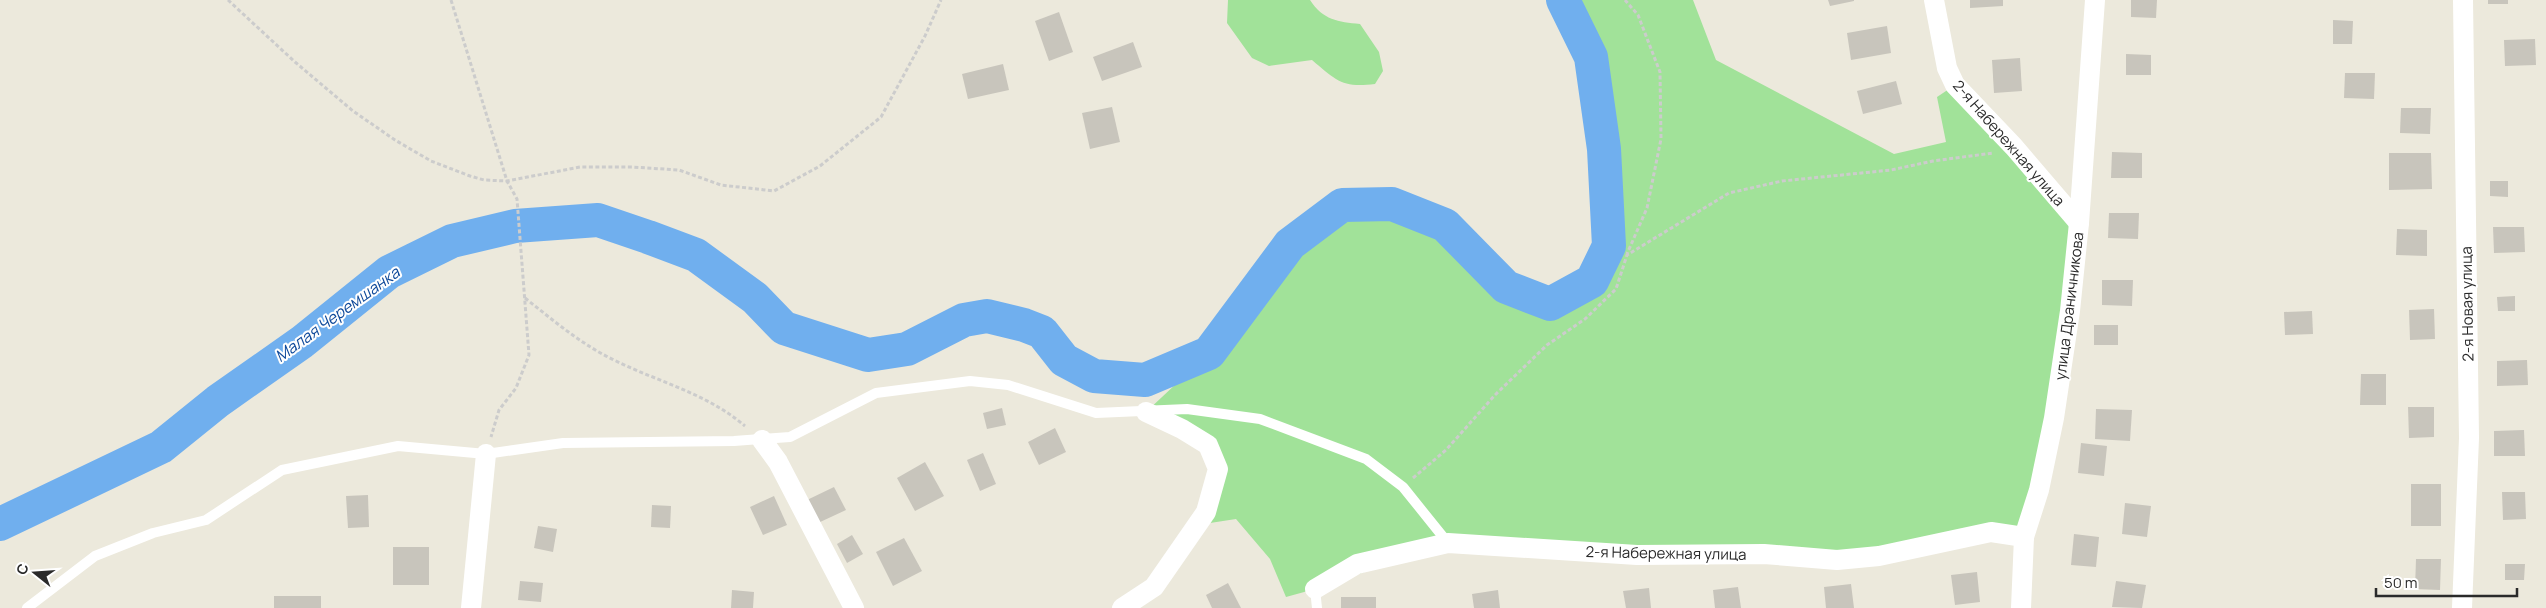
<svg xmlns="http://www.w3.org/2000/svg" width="2546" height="608" font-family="Manrope,sans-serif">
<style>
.green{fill:#a1e299}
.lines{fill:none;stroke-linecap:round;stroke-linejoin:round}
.river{stroke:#70afee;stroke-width:34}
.building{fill:#c8c5bc}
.path{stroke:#ccc;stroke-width:3;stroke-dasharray:4 2.5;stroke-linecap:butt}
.lane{stroke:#fff;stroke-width:10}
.street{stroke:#fff;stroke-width:20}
.labels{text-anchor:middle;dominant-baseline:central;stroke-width:4;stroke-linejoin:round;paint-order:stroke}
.street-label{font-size:15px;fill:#2a2a2a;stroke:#fff}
.water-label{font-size:16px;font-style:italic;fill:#0e499a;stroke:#fff}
</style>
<rect width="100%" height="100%" fill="#ece9dc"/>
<g class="green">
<path d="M1228,0H1310C1323,20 1338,22 1360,24L1379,52L1383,71L1375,84C1342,88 1337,81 1312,60L1269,66L1252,58L1227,23Z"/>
<path d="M1563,0H1693L1716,60L1894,154L1946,142L1937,97L1955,85L2079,223L2024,537L1879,556L1448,543L1315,589L1286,597L1270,559L1236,519L1210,523L1208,445L1146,412L1209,353L1290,244L1342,205L1392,204L1445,225L1471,254L1523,293L1550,304L1592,281L1609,246L1604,149L1591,57Z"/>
</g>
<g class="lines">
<path class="river" d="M0,524L161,447L218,401L302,342L389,272L452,241L515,226L598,220L648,237L696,255L755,298L784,328L868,355L907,349L964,320L987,316L1024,325L1042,332L1064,360L1094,376L1145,380L1209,353L1290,244L1342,205L1392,204L1445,225L1506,287L1550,304L1592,281L1609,246L1604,149L1591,57L1563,0"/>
</g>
<g class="building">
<path d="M1828,0H1854V1L1830,6Z"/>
<path d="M1970,0H2003V6L1970,8Z"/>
<path d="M2131,0H2157L2156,18L2131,17Z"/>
<rect x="2488" y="0" width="20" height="4"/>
<path d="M1059,12L1073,52L1049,61L1035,21Z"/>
<path d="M2333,20L2353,21L2352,44H2333Z"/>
<path d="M1887,26L1891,53L1851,60L1847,33Z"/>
<path d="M2535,39L2536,65L2505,66L2504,40Z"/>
<path d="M1133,42L1142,67L1102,81L1093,57Z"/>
<path d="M2126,54L2151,55V75H2126Z"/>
<path d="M2020,58L2022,91L1994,93L1992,60Z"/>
<path d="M1003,64L1009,90L968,99L962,74Z"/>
<path d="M2345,73H2375L2374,99L2344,98Z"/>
<path d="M1896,81L1902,104L1863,114L1857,91Z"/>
<path d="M1112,107L1120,142L1090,149L1082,113Z"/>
<path d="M2401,108H2431L2430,134L2400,133Z"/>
<path d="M2112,152L2142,153V178H2111Z"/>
<path d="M2389,153H2431L2432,189L2389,190Z"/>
<path d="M2490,181H2508V197L2490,196Z"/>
<path d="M2109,213H2139L2138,239L2108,238Z"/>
<path d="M2493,227H2524L2525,252L2494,253Z"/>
<path d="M2397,229L2427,230V256L2396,255Z"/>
<path d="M2102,280H2133L2132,306L2102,305Z"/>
<path d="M2515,296V311H2498L2497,297Z"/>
<path d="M2434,309L2435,339L2410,340L2409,310Z"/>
<path d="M2312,311L2313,334L2285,335L2284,312Z"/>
<rect x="2094" y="325" width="24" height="20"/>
<path d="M2527,360L2528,385L2497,386V361Z"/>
<path d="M2361,374H2386V405H2360Z"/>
<path d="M2408,407H2434V437L2409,438Z"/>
<path d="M1002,408L1006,425L987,429L983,413Z"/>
<path d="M2096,409L2132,410L2130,441L2095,439Z"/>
<path d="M1055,428L1066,452L1039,465L1028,442Z"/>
<path d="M2524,430L2525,456H2494V431Z"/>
<path d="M2081,443L2107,446L2104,476L2078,473Z"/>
<path d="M983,453L996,484L980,491L967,460Z"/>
<path d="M925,462L944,496L915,511L897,478Z"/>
<rect x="2411" y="484" width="30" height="42"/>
<path d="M834,487L846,510L818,523L807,500Z"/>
<path d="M2502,492H2525L2526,519L2503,520Z"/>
<path d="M368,495L369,527L348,528L346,496Z"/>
<path d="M774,496L787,525L763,535L750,507Z"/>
<path d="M2125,503L2151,506L2147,537L2122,534Z"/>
<path d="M652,505L671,506L670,528L651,527Z"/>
<path d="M538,526L557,529L553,552L534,548Z"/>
<path d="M2074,534L2099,537L2096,567L2071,565Z"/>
<path d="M852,535L863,554L847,563L837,544Z"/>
<path d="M904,538L922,571L893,586L876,552Z"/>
<rect x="393" y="547" width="36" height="38"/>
<path d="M2416,559H2441L2440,590L2415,589Z"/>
<path d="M2505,564H2525L2524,580H2505Z"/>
<path d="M1977,572L1980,602L1955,605L1951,575Z"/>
<path d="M520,581L543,583L541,602L518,600Z"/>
<path d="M2116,581L2146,585L2142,608L2112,607Z"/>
<path d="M1228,583L1241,608H1212L1206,595Z"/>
<path d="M1851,584L1854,608H1826L1824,587Z"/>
<path d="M1738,587L1741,608H1715L1713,590Z"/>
<path d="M1649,588L1651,608H1626L1623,591Z"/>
<path d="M732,590L754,592L753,608H731Z"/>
<path d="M1498,590L1500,608H1474L1472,594Z"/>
<rect x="274" y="596" width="47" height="12"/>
<rect x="1341" y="597" width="35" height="11"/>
</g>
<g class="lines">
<g class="path">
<path d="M228,0L295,62L353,111L395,140L431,161L470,176L484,180L507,181L580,167H632L679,170L721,185L774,191L820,166L881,117L925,36L941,0"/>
<path d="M451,0L507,181L517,199L529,355L516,388L499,410L491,437"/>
<path d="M1625,0L1638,15L1660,72L1661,139L1647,208L1627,254"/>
<path d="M525,298C554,321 582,345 616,361C661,383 706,393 745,426"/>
<path d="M1413,478L1446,450L1495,395L1547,345L1585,319L1616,289L1627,255L1729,193L1782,181L1891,170L1933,161L1993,153"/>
</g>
<g class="lane">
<path d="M1315,589L1317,608"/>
<path d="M27,608L95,556L153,533L206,520L282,470L398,446L486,454L563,443L734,441L790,437L876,393L970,381L1008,385L1096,413L1187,409L1260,419L1366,459L1403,487L1448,543"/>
</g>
<g class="street">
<path d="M1934,0L1947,68L1955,85L2014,147L2079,223"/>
<path d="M762,440L778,462L854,608"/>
<path d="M1315,589L1357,564L1448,543L1637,555L1764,554L1837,560L1879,556L1991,532L2024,537"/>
<path d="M471,608L486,454"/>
<path d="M1122,608L1154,587L1206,512L1218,469L1208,445L1182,429L1146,412"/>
<path d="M2021,608L2024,537L2039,490L2054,418L2070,311L2079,223L2095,0"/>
<path d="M2462,608L2469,438L2463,0"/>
</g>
</g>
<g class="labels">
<g class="street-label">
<text transform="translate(2009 143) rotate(49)">2-я Набережная улица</text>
<text transform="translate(2467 304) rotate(-91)">2-я Новая улица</text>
<text transform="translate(2069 306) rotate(-83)">улица Драничникова</text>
<text transform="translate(1666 553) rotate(1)">2-я Набережная улица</text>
</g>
<g class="water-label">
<text transform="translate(337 314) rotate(-36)">Малая Черемшанка</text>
</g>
</g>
<g transform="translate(35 573) rotate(287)" stroke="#ffffff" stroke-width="4" paint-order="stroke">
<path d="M0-4L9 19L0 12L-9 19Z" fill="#2a2a2a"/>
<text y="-8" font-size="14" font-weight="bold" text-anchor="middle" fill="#2a2a2a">С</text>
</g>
<path d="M2376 588v8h141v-8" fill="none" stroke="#2a2a2a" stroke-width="2.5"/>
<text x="2384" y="588" font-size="15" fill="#2a2a2a" stroke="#ffffff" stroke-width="4" paint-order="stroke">50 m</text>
</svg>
